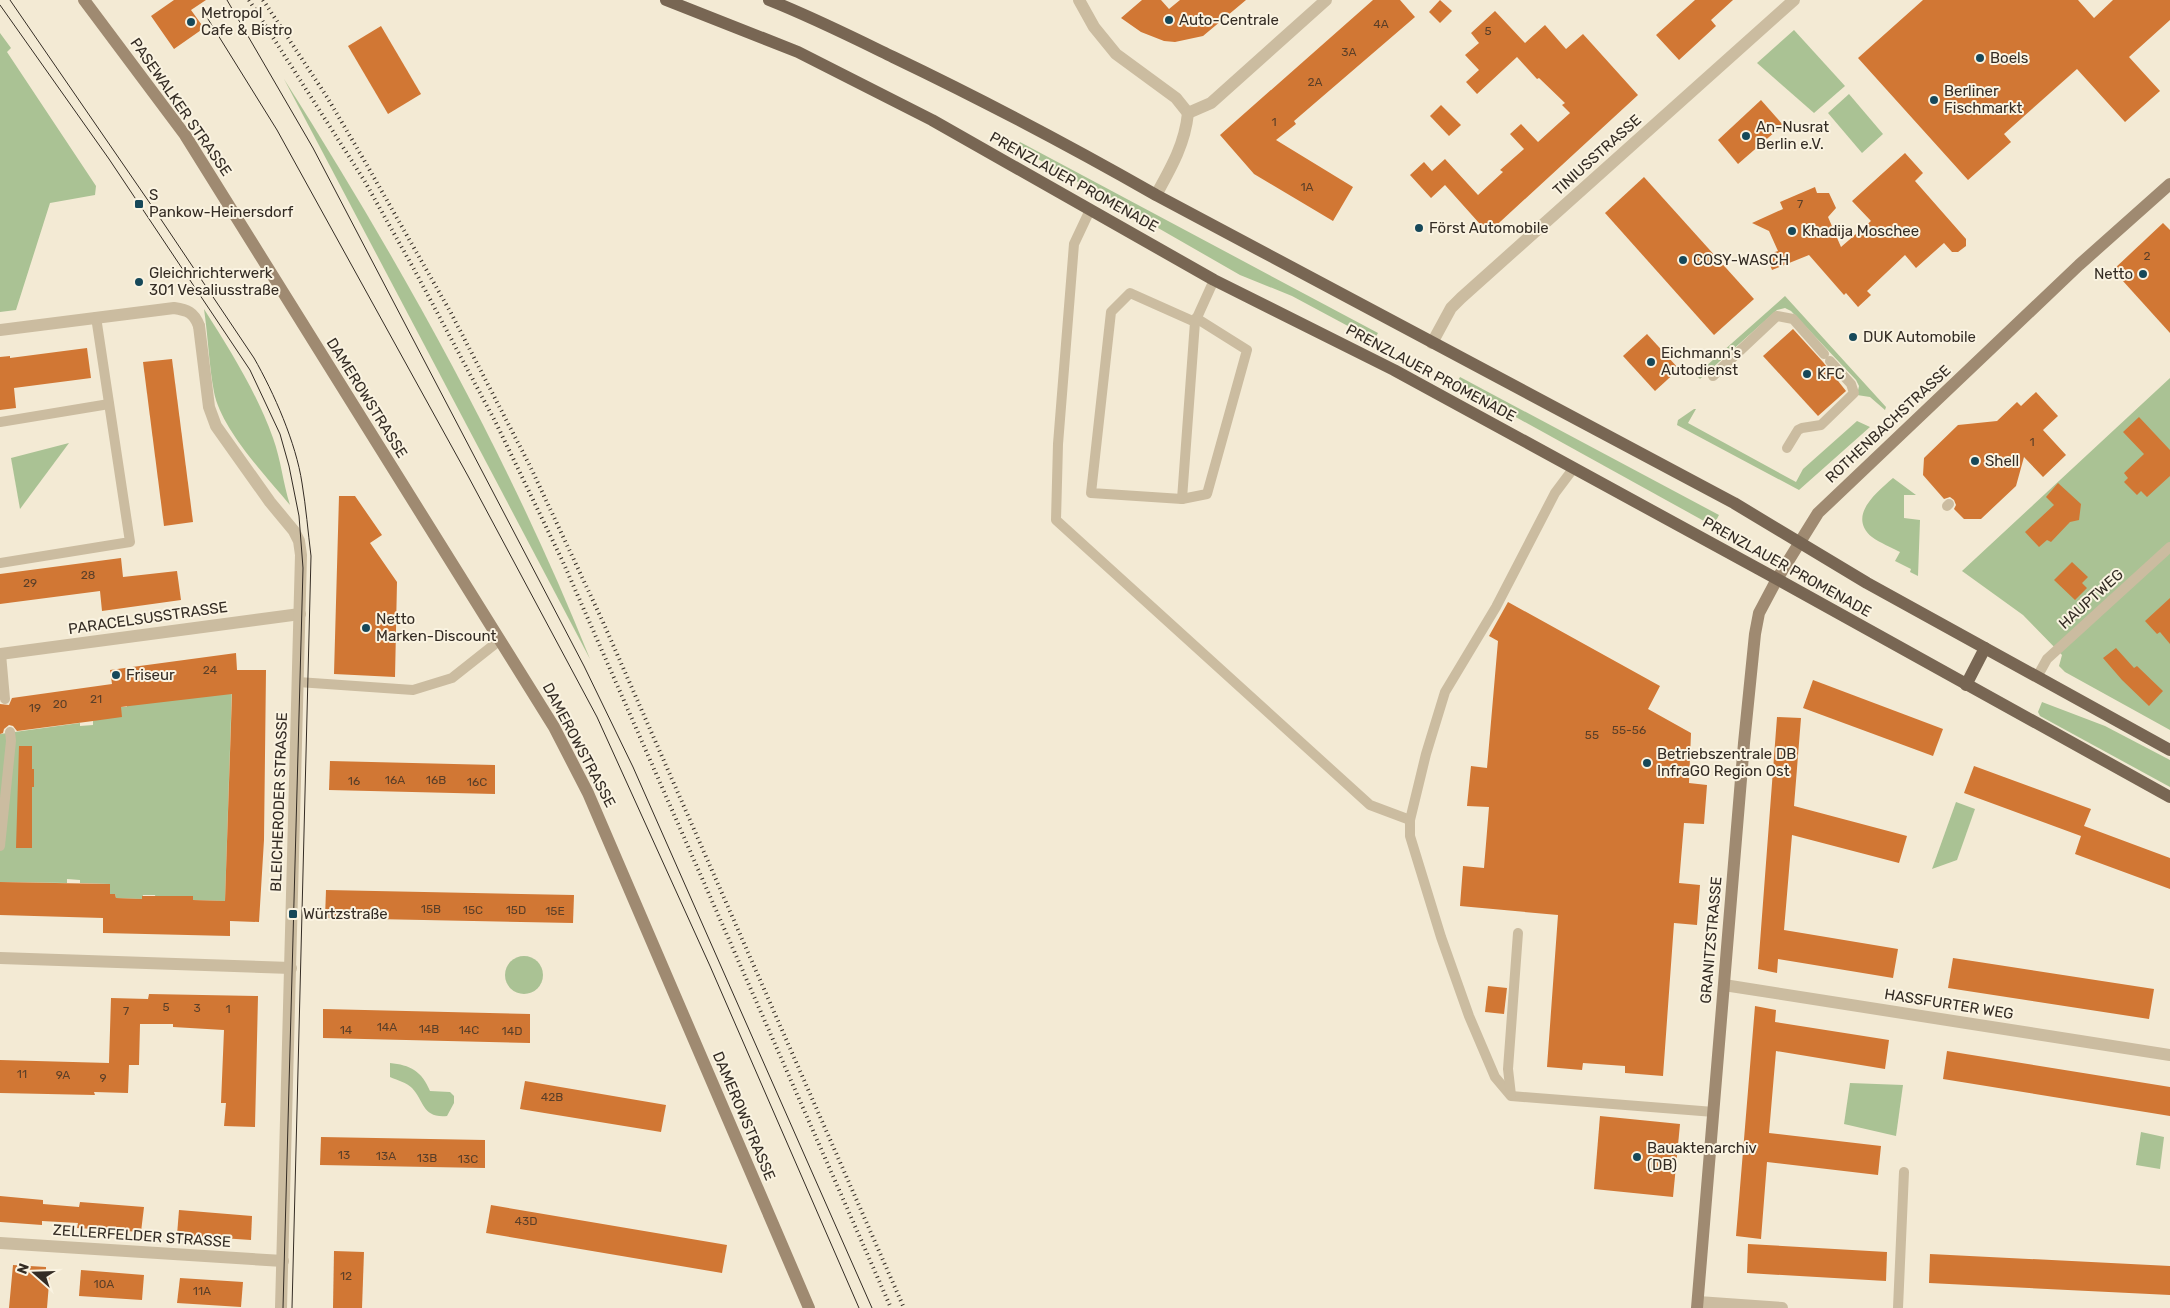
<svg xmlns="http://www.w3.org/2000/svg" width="2170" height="1308" font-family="Rubik,sans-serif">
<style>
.green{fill:#aac294}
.building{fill:#d17734}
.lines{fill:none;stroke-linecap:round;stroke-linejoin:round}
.service{stroke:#cbbca0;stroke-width:10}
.minor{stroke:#cbbca0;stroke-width:12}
.tertiary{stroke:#cbbca0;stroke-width:12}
.secondary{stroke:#9f8a71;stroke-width:12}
.primary{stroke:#786653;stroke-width:12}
.tram{stroke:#342c24;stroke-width:1}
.rail{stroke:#342c24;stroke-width:4;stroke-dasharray:1 4;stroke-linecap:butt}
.poi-dot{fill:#164859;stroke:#faf3e1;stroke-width:2}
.labels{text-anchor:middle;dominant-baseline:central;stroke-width:4;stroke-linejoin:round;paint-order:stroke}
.number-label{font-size:12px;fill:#5b3f28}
.poi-label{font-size:15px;fill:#342c24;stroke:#faf3e1;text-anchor:start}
.street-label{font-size:15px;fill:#342c24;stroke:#faf3e1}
</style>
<rect width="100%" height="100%" fill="#f3ead4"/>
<g class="green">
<path d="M1794,30L1845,86L1814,113L1757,63Z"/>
<path d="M0,33L11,48L7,52L96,186L95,195L50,203L16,310L0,312Z"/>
<path d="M284,79C401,264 509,457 590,659Z"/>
<path d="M1849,94L1883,134L1862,153L1828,113Z"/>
<path d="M1020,142L1378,333L1374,340L1292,296L1240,275L1017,147Z"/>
<path d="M1785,296L1886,407L1885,410L1870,397L1857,395L1859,386L1856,380L1791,311L1785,308L1777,310L1700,379L1696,375Z"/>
<path d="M204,309C230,350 256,391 273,438C281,460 283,483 290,505C266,476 221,429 214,392C209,365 208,336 204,309Z"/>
<path d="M1460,377L1719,515L1713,526L1456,384Z"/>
<path d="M2170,378V730L2065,672L2059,666L2062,655L2023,615L1962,571Z"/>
<path d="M1694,409H1696L1688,423L1796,482L1803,469L1857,421L1870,427L1799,490L1677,425L1678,420Z"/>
<path d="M69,443L20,509L11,458Z"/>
<path d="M1893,478L1916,495H1904V518L1920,520L1918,576L1910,572L1911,569L1895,561L1900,552C1891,547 1880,543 1872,537C1847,516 1876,493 1893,478Z"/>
<path d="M232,688L225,901L156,899L155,895H143L142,899L116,898L115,894H110V884L80,883V880L67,879V883L0,882V734L80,723V726L93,725V721L121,707H127L126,702Z"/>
<path d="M2042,702L2105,726L2170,760V787L2040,716L2038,712Z"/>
<path d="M1956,802L1975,809L1957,860L1932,869Z"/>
<circle cx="524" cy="975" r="19"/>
<path d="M390,1063C410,1065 422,1071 430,1091L450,1092L454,1096V1103L447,1116C422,1118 425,1102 412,1088C407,1083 397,1080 390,1077Z"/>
<path d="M1850,1083L1903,1085L1896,1136L1844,1124Z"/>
<path d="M2141,1132L2164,1137L2160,1169L2136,1165Z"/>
</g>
<g class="building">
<path d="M174,0H206L191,10L204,28L174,49L151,16Z"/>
<path d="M1142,0H1161L1169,9L1180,0H1246L1203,36L1175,42L1164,41L1141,32L1121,18Z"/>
<path d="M1373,0H1400L1415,17L1294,121L1296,124L1276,140L1353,187L1333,221L1254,174L1220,135Z"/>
<path d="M1440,0L1452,11L1440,23L1429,12Z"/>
<path d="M1695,0H1733L1711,20L1716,26L1679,60L1656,35Z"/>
<path d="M1923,0H2078L2094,18L2113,0H2170V20L2129,57L2160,91L2125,122L2077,69L2004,134L2011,142L1968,180L1858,58Z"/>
<path d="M1495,11L1525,43L1545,25L1566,49L1583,34L1638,95L1488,233L1445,185L1431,198L1410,175L1424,162L1432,171L1445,159L1478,195L1503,172L1500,170L1524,149L1510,134L1521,124L1538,142L1570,113L1562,105L1565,103L1539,78L1537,79L1517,57L1477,94L1466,82L1479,70L1465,55L1479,43L1471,33Z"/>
<path d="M381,26L421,94L388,114L348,46Z"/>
<path d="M1761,100L1783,125L1738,164L1718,140Z"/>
<path d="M1441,105L1461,125L1449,136L1430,116Z"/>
<path d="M1905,153L1923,173L1915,181L1966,239V246L1958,252H1952L1944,243L1916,268L1905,255L1867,291L1871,295L1858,307L1846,293L1844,295L1809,255L1772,270L1766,255L1778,251L1769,231L1752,223L1783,209L1780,202L1815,187L1817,193H1829L1836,208L1828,217L1841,247L1871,221L1852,201Z"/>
<path d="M1644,177L1754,299L1714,335L1605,213Z"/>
<path d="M2163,223L2170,230V333L2113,270Z"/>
<path d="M1793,329L1823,362L1846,391L1818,416L1763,356Z"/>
<path d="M1647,334L1679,369L1655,391L1623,356Z"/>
<path d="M87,348L91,378L14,388L16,408L0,410V357L10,356V358Z"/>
<path d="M172,359L193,522L164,526L143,362Z"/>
<path d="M2036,392L2058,416L2043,430L2066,455L2043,477L2024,457L2016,486L1981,519H1964L1954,509L1956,505L1954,500L1950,497L1944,499L1923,475L1924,458L1958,425L1997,421L2017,402L2021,406Z"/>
<path d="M2139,417L2170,450V476L2147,497L2141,491L2137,495L2124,482L2128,478L2124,473L2144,454L2123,432Z"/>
<path d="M2058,483L2081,504L2079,520L2070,522L2051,542L2047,540L2039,547L2025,532L2054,505L2046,497Z"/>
<path d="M339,496H355L382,535L370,543L397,582L395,677L334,674Z"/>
<path d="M121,558L123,577L177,571L181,600L102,611L100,591L0,604V574Z"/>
<path d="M2072,562L2088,577L2082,583L2087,588L2075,600L2054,580Z"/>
<path d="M2170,598V644L2160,632L2157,634L2145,621Z"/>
<path d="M1508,602L1660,686L1648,709L1691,733L1689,783L1707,785L1704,824L1684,823L1679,883L1700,885L1697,925L1674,923L1663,1076L1625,1073V1066L1583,1063L1582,1070L1547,1067L1558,915L1460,906L1463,866L1484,868L1489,807L1467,806L1471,766L1487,768L1498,641L1489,636Z"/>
<path d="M2116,648L2134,668L2137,666L2163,691L2149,706L2122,680L2103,658Z"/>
<path d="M236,653L237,670H266L264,840L259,922L230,921V936L103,933V918L0,915V882L110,884V894H115L116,898L142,899V896H193V900L225,901L232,694L121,707L122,717L93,721L17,731L13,726L9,725L4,729L3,733L0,734V704L9,705L12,698L112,684L110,670Z"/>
<path d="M1813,680L1943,729L1933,756L1803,708Z"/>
<path d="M1777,717L1801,718L1794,806L1907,836L1899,863L1792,835L1784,930L1898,949L1893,978L1778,959L1777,973L1758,969Z"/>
<path d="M19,746H32V769H34V787H32V848H16Z"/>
<path d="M330,761L495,765V794L329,790Z"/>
<path d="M1974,766L2091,809L2084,826L2170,858V889L2075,854L2081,836L1964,793Z"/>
<path d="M326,890L574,895L573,923L325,918Z"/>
<path d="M1953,958L2154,989L2149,1019L1948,988Z"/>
<path d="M1488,986L1507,988L1504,1014L1485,1012Z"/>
<path d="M149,994L258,996L255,1127L224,1126L226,1103H221L224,1030L173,1027V1024H140L139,1065H129L128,1093L94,1092L95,1095L0,1093V1060L109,1063L111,998L148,999Z"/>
<path d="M1755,1006L1776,1010L1775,1022L1889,1040L1885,1069L1776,1051L1769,1133L1881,1146L1878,1175L1767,1162L1761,1239L1736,1236Z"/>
<path d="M323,1009L530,1014V1043L323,1038Z"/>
<path d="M1947,1051L2170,1087V1116L1943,1079Z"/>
<path d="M525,1081L666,1105L661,1132L520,1109Z"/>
<path d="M1600,1116L1680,1124L1673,1197L1594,1189Z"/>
<path d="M321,1137L485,1140V1168L320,1165Z"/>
<path d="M0,1196L43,1200V1204L79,1207L80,1202L144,1207L141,1232L77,1228L78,1223L42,1221V1225L0,1222Z"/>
<path d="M491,1205L727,1245L722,1273L486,1233Z"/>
<path d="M179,1210L252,1216L251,1240L177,1235Z"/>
<path d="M1748,1244L1887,1252L1886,1281L1747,1273Z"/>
<path d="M334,1251L364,1252L362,1308H333Z"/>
<path d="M1930,1254L2170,1266V1295L1929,1283Z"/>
<path d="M13,1265L46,1267V1271H50L47,1308H9Z"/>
<path d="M81,1270L144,1275L142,1300L79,1296Z"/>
<path d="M180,1278L243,1282L241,1307L177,1303Z"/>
</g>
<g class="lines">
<g class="service">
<path d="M1090,210L1074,244L1058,444L1056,520L1370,805L1410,820"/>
<path d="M1195,322L1130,293L1111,312L1091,493L1182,499L1207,494L1247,350L1196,318"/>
<path d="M1713,376L1777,316L1793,319L1824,354"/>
<path d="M0,422L109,404"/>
<path d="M1787,448L1798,430L1802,428L1821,425L1854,393L1851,384L1830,361"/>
<path d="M1573,469L1555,493L1496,607L1445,692L1426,754L1410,820V836L1441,937L1469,1016L1495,1077L1511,1096L1714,1112"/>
<path d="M1182,499L1195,322L1214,280"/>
<path d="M1947,506L1949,504"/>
<path d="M0,563L130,542L96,317"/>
<path d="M1,654L5,699"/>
<path d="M2037,677L2047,659L2170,547"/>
<path d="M298,682L413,690L452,678L500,640"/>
<path d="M0,846L11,741L10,732"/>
<path d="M1511,1095L1508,1069L1518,933"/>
<path d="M1898,1308L1904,1172"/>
</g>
<g class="minor">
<path d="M1079,0L1094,27L1116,54L1176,98L1188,113"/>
<path d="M1188,113L1211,103L1326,0"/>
<path d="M1156,195C1171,168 1185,144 1188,113"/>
<path d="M0,330L174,308C187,310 194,312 199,326"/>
<path d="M1432,343L1451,308L1461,298L1794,0"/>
<path d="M0,654L300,614"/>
<path d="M0,958L291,968"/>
<path d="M1724,985L2170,1055"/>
<path d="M0,1243L283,1261"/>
<path d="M1698,1302L1782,1308"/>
</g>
<path class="tertiary" d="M199,326L209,407L216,426L270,502L294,531L299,541L301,555L281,1308"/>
<g class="secondary">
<path d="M84,0L185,135L554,727L588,793L809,1308"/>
<path d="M1697,1308L1744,743L1755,634L1759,613L1777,579L1818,513L2079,265L2170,184"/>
</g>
<g class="primary">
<path d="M666,0L798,52L932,120L1214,280L1394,370L1777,579L2170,797"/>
<path d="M769,0C812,17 852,37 893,57C983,100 1070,146 1156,195L1734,503L1867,583L2170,750"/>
<path d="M1966,685L1985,648"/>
</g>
<g class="tram">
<path d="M10,0L156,212L254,358C274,393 296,443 302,483C306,507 308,532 311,556L292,1308"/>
<path d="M227,0L313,148L584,666L633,767L872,1308"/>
<path d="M0,5L109,159L250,370L280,434L289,466L299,516L303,568L283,1308"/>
<path d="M208,19L277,130L468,476L597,717L710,966L859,1308"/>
</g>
<g class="rail">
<path d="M249,0L364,180L415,271L496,423L563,562L891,1308"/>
<path d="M263,0L327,97L364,160L451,313L530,466L603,622L904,1308"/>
</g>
</g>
<g class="poi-dot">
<circle cx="1169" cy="20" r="5"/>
<circle cx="191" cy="22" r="5"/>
<circle cx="1980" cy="58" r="5"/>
<circle cx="1934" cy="100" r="5"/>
<circle cx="1746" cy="136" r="5"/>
<rect x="134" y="199" width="10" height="10" rx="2.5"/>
<circle cx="1419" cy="228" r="5"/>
<circle cx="1792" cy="231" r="5"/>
<circle cx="1683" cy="260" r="5"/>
<circle cx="2143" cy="274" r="5"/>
<circle cx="139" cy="282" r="5"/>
<circle cx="1853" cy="337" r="5"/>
<circle cx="1651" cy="362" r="5"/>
<circle cx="1807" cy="374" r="5"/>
<circle cx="1975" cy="461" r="5"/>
<circle cx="366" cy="628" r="5"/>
<circle cx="116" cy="675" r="5"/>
<circle cx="1647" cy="763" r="5"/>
<rect x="288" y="909" width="10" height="10" rx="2.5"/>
<circle cx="1637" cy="1157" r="5"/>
</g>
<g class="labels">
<g class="number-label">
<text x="1381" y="24">4A</text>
<text x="1488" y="31">5</text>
<text x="1349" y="52">3A</text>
<text x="1315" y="82">2A</text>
<text x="1274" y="122">1</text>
<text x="1307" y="187">1A</text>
<text x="1800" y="204">7</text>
<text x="2147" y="256">2</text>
<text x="2032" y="442">1</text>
<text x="88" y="575">28</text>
<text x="30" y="583">29</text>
<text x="210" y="670">24</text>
<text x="96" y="699">21</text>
<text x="60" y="704">20</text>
<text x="35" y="708">19</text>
<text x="1629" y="730">55-56</text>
<text x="1592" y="735">55</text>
<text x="395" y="780">16A</text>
<text x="436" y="780">16B</text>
<text x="354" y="781">16</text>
<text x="477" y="782">16C</text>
<text x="431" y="909">15B</text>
<text x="473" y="910">15C</text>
<text x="516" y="910">15D</text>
<text x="555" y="911">15E</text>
<text x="166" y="1007">5</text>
<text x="197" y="1008">3</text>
<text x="228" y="1009">1</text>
<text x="126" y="1011">7</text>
<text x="387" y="1027">14A</text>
<text x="429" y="1029">14B</text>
<text x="346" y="1030">14</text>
<text x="469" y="1030">14C</text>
<text x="512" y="1031">14D</text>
<text x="22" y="1074">11</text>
<text x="63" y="1075">9A</text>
<text x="103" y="1078">9</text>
<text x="552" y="1097">42B</text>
<text x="344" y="1155">13</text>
<text x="386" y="1156">13A</text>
<text x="427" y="1158">13B</text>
<text x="468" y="1159">13C</text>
<text x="526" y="1221">43D</text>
<text x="346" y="1276">12</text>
<text x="104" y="1284">10A</text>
<text x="202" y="1291">11A</text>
</g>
<g class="poi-label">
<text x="201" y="13">Metropol<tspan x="201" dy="17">Cafe &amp; Bistro</tspan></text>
<text x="1179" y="20">Auto-Centrale</text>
<text x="1990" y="58">Boels</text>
<text x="1944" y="91">Berliner<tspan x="1944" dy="17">Fischmarkt</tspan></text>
<text x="1756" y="127">An-Nusrat<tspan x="1756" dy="17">Berlin e.V.</tspan></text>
<text x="149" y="195">S<tspan x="149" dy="17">Pankow-Heinersdorf</tspan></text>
<text x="1429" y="228">Först Automobile</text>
<text x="1802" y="231">Khadija Moschee</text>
<text x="1693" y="260">COSY-WASCH</text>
<text x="149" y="273">Gleichrichterwerk<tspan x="149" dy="17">301 Vesaliusstraße</tspan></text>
<text x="2133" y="274" text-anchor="end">Netto</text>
<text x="1863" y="337">DUK Automobile</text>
<text x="1661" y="353">Eichmann's<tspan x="1661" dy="17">Autodienst</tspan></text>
<text x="1817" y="374">KFC</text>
<text x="1985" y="461">Shell</text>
<text x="376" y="619">Netto<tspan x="376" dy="17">Marken-Discount</tspan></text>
<text x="126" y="675">Friseur</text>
<text x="1657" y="754">Betriebszentrale DB<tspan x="1657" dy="17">InfraGO Region Ost</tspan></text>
<text x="303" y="914">Würtzstraße</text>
<text x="1647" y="1148">Bauaktenarchiv<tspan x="1647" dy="17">(DB)</tspan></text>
</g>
<g class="street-label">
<text transform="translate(181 107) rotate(55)">PASEWALKER STRASSE</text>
<text transform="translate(1597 155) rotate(-42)">TINIUSSTRASSE</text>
<text transform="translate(1074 182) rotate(29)">PRENZLAUER PROMENADE</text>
<text transform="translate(1431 373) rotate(28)">PRENZLAUER PROMENADE</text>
<text transform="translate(367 398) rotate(58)">DAMEROWSTRASSE</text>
<text transform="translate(1888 424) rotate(-43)">ROTHENBACHSTRASSE</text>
<text transform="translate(1787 567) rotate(29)">PRENZLAUER PROMENADE</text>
<text transform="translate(2091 599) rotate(-42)">HAUPTWEG</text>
<text transform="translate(148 618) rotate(-8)">PARACELSUSSTRASSE</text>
<text transform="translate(579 745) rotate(62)">DAMEROWSTRASSE</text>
<text transform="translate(279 802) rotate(-88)">BLEICHERODER STRASSE</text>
<text transform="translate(1711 940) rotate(-85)">GRANITZSTRASSE</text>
<text transform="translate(1949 1004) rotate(9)">HASSFURTER WEG</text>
<text transform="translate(744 1116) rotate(67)">DAMEROWSTRASSE</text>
<text transform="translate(142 1236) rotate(4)">ZELLERFELDER STRASSE</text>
</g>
</g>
<g transform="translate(35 1273) rotate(290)" stroke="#faf3e1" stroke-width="4" paint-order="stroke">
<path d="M0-4L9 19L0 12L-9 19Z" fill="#342c24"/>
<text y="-8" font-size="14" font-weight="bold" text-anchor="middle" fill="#342c24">N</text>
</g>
</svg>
